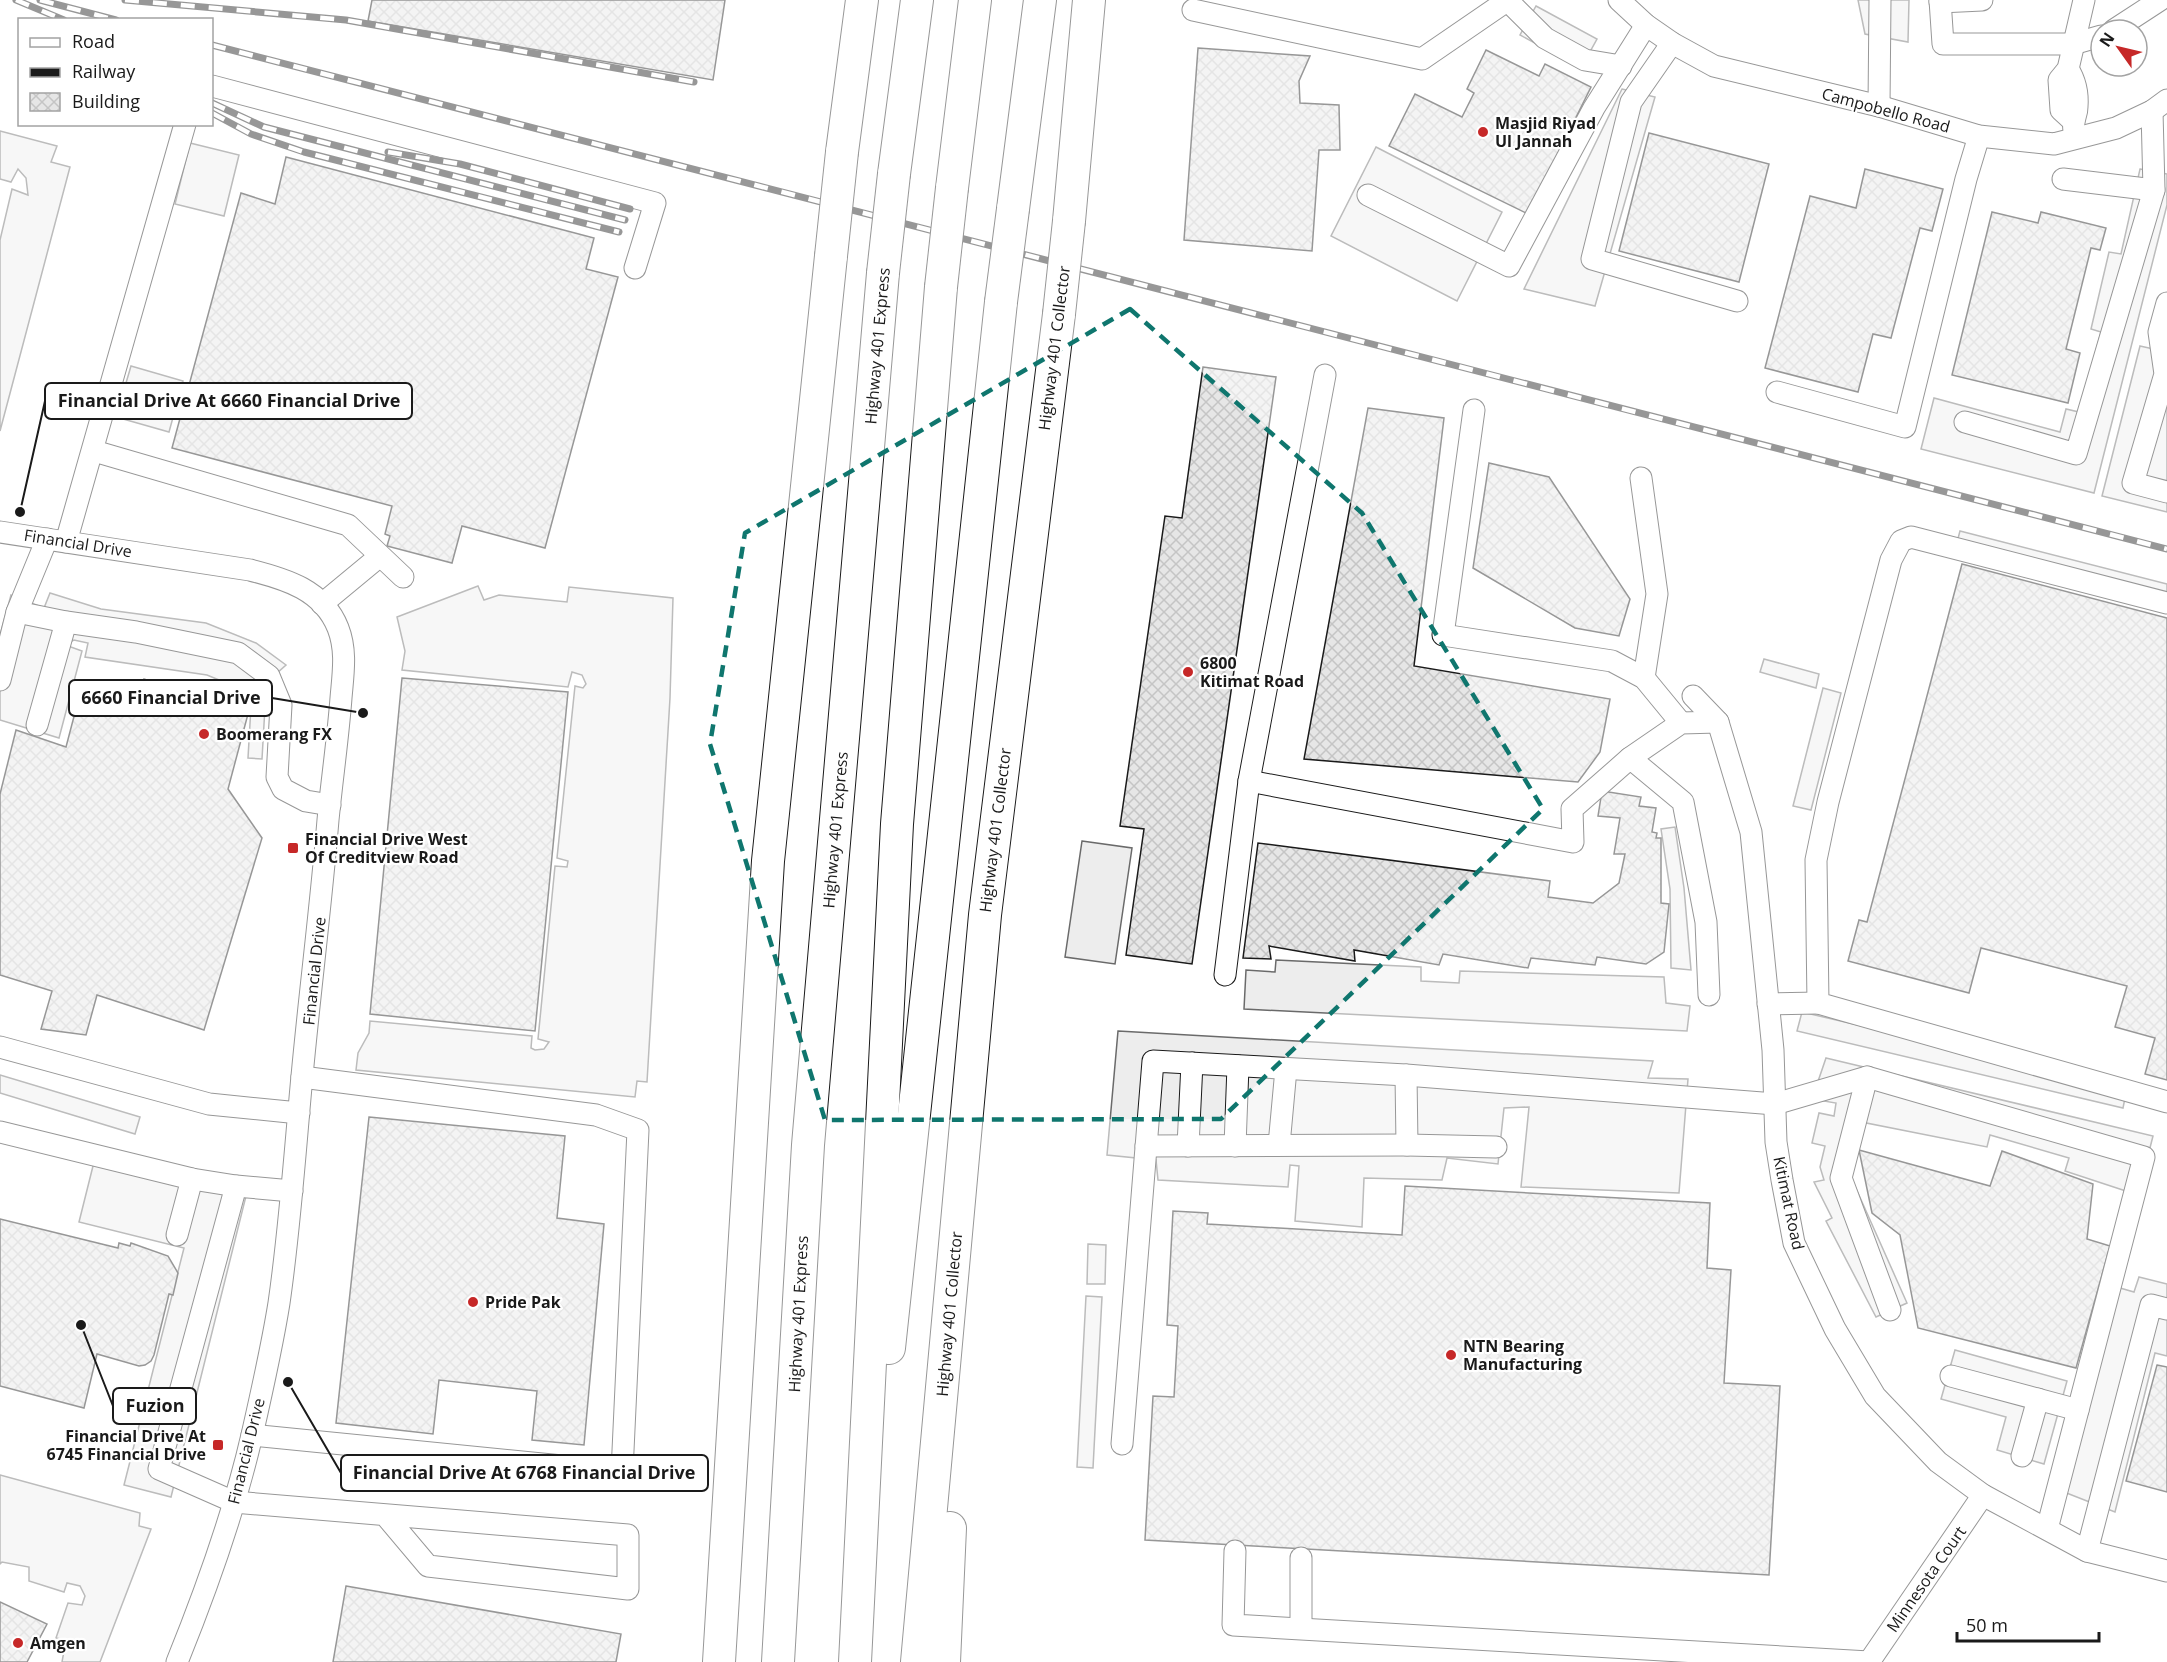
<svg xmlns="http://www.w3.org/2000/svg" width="2167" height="1662" font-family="'Open Sans',sans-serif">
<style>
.built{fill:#ededed;stroke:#6a6a6a;stroke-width:1.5}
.building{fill:url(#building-cross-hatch);stroke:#1a1a1a;stroke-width:1.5}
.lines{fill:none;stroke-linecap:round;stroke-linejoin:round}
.minor-casing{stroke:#1a1a1a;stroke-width:23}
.highway-casing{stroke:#1a1a1a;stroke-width:34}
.minor{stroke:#fff;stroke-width:21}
.highway{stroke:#fff;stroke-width:32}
.rail-casing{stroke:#1a1a1a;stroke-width:7}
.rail{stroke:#fff;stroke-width:4.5;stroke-dasharray:14;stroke-linecap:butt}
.highway-bridge-casing{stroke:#1a1a1a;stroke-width:34;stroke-linecap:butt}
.highway-bridge{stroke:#fff;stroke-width:32}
.marked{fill:none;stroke:#0f766e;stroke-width:4.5;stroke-dasharray:12 8;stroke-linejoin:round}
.poi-dot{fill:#c62828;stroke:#fff;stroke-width:2}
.labels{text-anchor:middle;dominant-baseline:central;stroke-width:4.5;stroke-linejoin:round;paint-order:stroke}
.street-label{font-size:16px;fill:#1a1a1a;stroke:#fff}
.poi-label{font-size:16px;font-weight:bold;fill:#1a1a1a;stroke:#fff;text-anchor:start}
.leader{fill:none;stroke:#1a1a1a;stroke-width:2}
.callout-dot{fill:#1a1a1a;stroke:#fff;stroke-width:2}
.callout{fill:#fff;stroke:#1a1a1a;stroke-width:2}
.callout-label{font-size:18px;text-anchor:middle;font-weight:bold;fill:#1a1a1a}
</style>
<defs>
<pattern id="building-cross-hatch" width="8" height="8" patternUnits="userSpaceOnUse" patternTransform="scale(1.5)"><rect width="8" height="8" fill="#e6e6e6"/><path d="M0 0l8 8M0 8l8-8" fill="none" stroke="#c5c5c5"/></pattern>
</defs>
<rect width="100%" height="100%" fill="#fff"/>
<g class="built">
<path d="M1858,0H1909L1908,42L1865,34Z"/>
<path d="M1536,6L1597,39L1581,68L1520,35Z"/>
<path d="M1622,89L1655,97L1595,306L1524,289Z"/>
<path d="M0,131L57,146L51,162L70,167L0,431V240L12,189L28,195L26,178L18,169L11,182L0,179Z"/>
<path d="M190,143L239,155L224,216L175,204Z"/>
<path d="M1376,147L1502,212L1457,301L1331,236Z"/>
<path d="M2140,169L2167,174V205L2094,493L1921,449L1934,398L2060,432L2066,409L2079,412L2101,332L2091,329L2109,252L2121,254Z"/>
<path d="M2140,346L2167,352V512L2102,496Z"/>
<path d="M131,366L183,381L169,432L116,417Z"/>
<path d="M1960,531L2167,584V612L1953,557Z"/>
<path d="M478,586L484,600L499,595L567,602L569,587L673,598L670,698L647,1082L637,1081L635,1097L356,1070L358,1053L369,1033L370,1021L532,1036L531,1048L535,1050L544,1049L549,1042L538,1039L555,866L567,867L568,861L557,858L575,686L583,688L586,684L582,675L572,672L568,687L402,670L405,651L397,617Z"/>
<path d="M50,593L101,609L206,623L256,643L286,665L249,698L231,685L207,675L85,657L88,643L74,640L68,643V646L82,651L59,738L0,720V635L11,595L44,608Z"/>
<path d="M1764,659L1819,674L1816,688L1760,672Z"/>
<path d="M1823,688L1841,693L1811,810L1793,806Z"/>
<path d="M251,706L265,707L262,759L248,758Z"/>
<path d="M1675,827L1684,888L1691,970L1671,968L1670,889L1661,829Z"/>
<path d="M1082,841L1132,848L1115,964L1065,957Z"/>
<path d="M1276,960L1421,967V981L1459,983L1460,971L1664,977L1666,1003L1690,1006L1687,1031L1244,1009L1246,970L1275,972Z"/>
<path d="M1802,1012L2127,1088L2123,1108L1797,1031Z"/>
<path d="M1118,1031L1653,1061L1648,1078L1688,1079L1679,1193L1521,1187L1529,1107L1504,1108L1498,1164L1447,1158L1442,1180L1364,1178L1362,1227L1295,1221L1299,1166L1290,1165L1288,1187L1158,1180L1156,1160L1107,1155Z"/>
<path d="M1826,1058L2153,1136L2138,1195L2065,1171L2069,1158L1990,1135L1987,1147L1861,1122L1850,1175L1907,1303L1876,1317L1826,1221L1832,1218L1814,1182L1824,1180L1820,1167L1825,1146L1812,1143L1819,1113L1834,1116L1836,1103L1812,1099Z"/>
<path d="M0,1075L140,1117L135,1134L0,1093Z"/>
<path d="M95,1158L246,1196L171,1497L124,1485L184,1248L79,1222Z"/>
<path d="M1088,1244L1106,1245L1105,1284H1087Z"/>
<path d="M2139,1277L2167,1284V1356L2155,1353L2115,1512L2064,1492L2120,1288L2134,1292Z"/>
<path d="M1086,1296L1102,1297L1093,1468L1077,1467Z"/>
<path d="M1955,1350L2067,1381L2044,1464L1997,1450L2006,1417L1941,1399Z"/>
<path d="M0,1475L140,1513L139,1526L151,1529L100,1662H62L66,1640L56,1638L68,1603L82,1605L85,1596L80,1586L67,1583L64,1592L29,1581V1567L2,1562L0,1564Z"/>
</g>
<g class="building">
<path d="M372,0H725L713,80L368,21Z"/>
<path d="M1198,48L1310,56L1299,81L1300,103L1339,105L1340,150H1319L1312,251L1184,240Z"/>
<path d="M1486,50L1539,76L1545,64L1591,87L1528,214L1389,146L1415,94L1462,117L1474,93L1467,89Z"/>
<path d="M1649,133L1769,164L1739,282L1619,251Z"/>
<path d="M286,157L594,238L586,269L618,277L545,548L462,526L452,563L387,546L390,536L385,534L392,506L172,448L241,193L275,204Z"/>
<path d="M1865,169L1943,189L1932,231L1920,228L1891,338L1873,334L1858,392L1765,368L1810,196L1856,208Z"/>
<path d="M1992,212L2038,223L2041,212L2106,228L2100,250L2091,248L2066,349L2080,353L2068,403L1952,375Z"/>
<path d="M1203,367L1276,377L1192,964L1126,955L1144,829L1120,826L1165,516L1182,518Z"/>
<path d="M1368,408L1444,418L1414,666L1610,699L1600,752L1578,782L1304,759Z"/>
<path d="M1489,463L1549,477L1630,599L1619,636L1575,628L1473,568Z"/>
<path d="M1962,564L2167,618V1080L2145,1074L2155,1038L2115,1027L2127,986L1981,948L1969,993L1848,961L1859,920L1867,922Z"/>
<path d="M402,678L568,692L535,1031L370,1014Z"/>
<path d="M144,679L248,714L228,789L262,838L204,1030L97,995L86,1035L41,1029L52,991L0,975V794L16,730L66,747L83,682L140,702Z"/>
<path d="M1602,791L1641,797L1639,806L1656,808L1652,832L1657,833L1656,838H1661V903L1669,904L1664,952L1646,964L1597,957L1595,965L1531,958L1528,968L1443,954L1439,965L1354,950L1355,961L1269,946L1271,959L1243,958L1258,843L1550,881L1548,897L1593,903L1619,883L1625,854H1614L1620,818L1598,816Z"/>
<path d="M369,1117L565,1136L557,1218L604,1224L584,1445L532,1440L537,1391L439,1380L433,1434L336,1423Z"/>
<path d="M1859,1150L1990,1186L2002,1151L2093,1184L2087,1239L2110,1246L2076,1368L1918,1328L1900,1235L1872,1213Z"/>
<path d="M1405,1186L1710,1203L1707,1268L1731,1270L1724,1383L1780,1386L1769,1575L1145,1540L1153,1396L1174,1397L1178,1326L1167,1325L1173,1211L1208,1213L1207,1224L1402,1235Z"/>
<path d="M0,1219L118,1248L119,1243L130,1246L131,1243L168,1256L178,1273L173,1295L169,1294L154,1355L151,1361L145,1365L139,1366L97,1354L84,1408L0,1386Z"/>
<path d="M2157,1365L2167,1367V1492L2126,1481Z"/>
<path d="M346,1586L621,1634L616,1662H333Z"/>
<path d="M0,1602L47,1624L27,1662H0Z"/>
</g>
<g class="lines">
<g class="minor-casing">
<g id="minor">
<path d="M1507,0L1545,38L1585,60L1621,66"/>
<path d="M1619,0L1646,25L1672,43L1714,66L1879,106L1979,136L2054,144L2116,128L2152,111L2167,100"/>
<path d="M1940,0L1943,44H2073L2101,36"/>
<path d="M1940,2L1982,0"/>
<path d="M1193,10L1422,59L1508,0"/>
<path d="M2114,30L2160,0"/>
<path d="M1672,43L1631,102L1592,259L1737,301"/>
<path d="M2068,69C2075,80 2078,94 2077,107C2077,117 2072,119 2074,131"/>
<path d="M212,86L655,203L635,268"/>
<path d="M1879,106L1880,0"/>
<path d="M2073,121L2061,110L2059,80L2068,69L2084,0"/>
<path d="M2063,179L2154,190"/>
<path d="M1368,195L1509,266L1594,108L1646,25"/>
<path d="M2167,303L2159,332L2165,374L2133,483L2167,492"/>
<path d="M1777,392L1905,427L1966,179L1979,136"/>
<path d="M1474,410L1443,635L1612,661L1644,678L1681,723"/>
<path d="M1965,422L2076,454L2154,190L2152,111"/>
<path d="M94,451L348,525L403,577"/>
<path d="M1641,478L1657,594L1644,678"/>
<path d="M0,532L250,570C286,579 323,590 338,628C347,651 343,674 341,698C338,738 332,779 328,820C321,905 310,990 302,1076C295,1151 290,1227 279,1303C272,1347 262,1391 252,1435C234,1513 207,1588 177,1662"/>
<path d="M66,542L185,124"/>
<path d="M2167,603L1911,537L1901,541L1891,560L1828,802L1816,860L1818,1003L2167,1102"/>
<path d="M322,604L380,556"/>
<path d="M17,612L66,622L136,632L238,653L269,676L281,705L277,777L283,789L306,801L330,805"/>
<path d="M0,680L17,612L47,539"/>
<path d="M1693,696L1718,722L1751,832L1773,1050L1776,1142L1782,1180L1794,1243L1835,1329L1875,1396L1938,1462L1983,1495L2087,1551L2167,1571"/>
<path d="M37,725L66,622"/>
<path d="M1630,758L1681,723L1718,722"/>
<path d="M1249,781L1573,842L1572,809L1630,758L1683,802L1706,922L1709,995"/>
<path d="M1225,975L1249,781L1325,375"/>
<path d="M1768,1004L1818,1003"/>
<path d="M0,1047L209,1104L299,1113"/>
<path d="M1406,1075L1775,1104L1867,1077L2144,1157L2047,1529"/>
<path d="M1867,1077L1841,1178L1890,1310"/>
<path d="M0,1132L192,1179L236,1186"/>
<path d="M1279,1145L1286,1069"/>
<path d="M1146,1146L1407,1145"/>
<path d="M1188,1146L1192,1063"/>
<path d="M1235,1146L1238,1066"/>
<path d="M292,1191L236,1186L159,1469L234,1502L628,1535V1589L428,1566L385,1515"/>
<path d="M177,1235L192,1179"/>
<path d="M1951,1376L2078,1410"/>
<path d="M252,1435L622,1472L638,1130L596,1115L302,1077"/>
<path d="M1122,1444L1153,1061L1406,1075L1407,1145L1496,1147"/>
<path d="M2022,1456L2038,1399"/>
<path d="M1235,1551L1233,1625L1869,1662"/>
<path d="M2087,1551L2151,1305L2167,1309"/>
<path d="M1301,1627V1558"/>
<path d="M1869,1662L1983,1495"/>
</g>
</g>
<g class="highway-casing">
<g id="highway">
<path d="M842,152L862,0"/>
<path d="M894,174L917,0"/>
<path d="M952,188L975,0"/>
<path d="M1013,209L1040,0"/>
<path d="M1069,221L1089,0"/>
<path d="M889,1348L1001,302"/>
<path d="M719,1662L768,861L831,256"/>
<path d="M778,1662L808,1145L883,273"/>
<path d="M855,1662L897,824L941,287"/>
<path d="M917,1662L985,915L1059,314"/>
<path d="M944,1662L950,1528"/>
</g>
</g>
<use href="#minor" class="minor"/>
<use href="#highway" class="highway"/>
<g class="rail-casing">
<g id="rail">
<path d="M16,0L64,20"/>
<path d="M40,0L116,20"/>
<path d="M125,0L346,20L694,82"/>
<path d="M212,45L2167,549"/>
<path d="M212,103L264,127L625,220"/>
<path d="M212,113L251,134L304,152L619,232"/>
<path d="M388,152L460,164L630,209"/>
</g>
</g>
<use href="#rail" class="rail"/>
<g class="highway-bridge-casing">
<g id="highway-bridge">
<path d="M831,256L842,152"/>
<path d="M883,273L894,174"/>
<path d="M941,287L952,188"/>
<path d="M1001,302L1013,209"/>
<path d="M1059,314L1069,221"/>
</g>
</g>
<use href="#highway-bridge" class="highway-bridge"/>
</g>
<path d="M0 0H2167V1662H0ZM1130,309L1362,513L1543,809L1221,1119L825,1120L710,744L745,533Z" fill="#fff" fill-opacity=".55" fill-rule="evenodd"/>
<path class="marked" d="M1130,309L1362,513L1543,809L1221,1119L825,1120L710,744L745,533Z"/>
<g class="poi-dot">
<circle cx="1483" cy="132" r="6"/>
<circle cx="1188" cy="672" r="6"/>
<circle cx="204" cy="734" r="6"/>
<rect x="287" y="842" width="12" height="12" rx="3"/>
<circle cx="473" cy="1302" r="6"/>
<circle cx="1451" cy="1355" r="6"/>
<rect x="212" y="1439" width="12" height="12" rx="3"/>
<circle cx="18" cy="1643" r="6"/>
</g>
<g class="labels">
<g class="street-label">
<text transform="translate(1886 110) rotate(15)">Campobello Road</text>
<text transform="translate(877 346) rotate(-85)">Highway 401 Express</text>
<text transform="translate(1054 348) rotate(-83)">Highway 401 Collector</text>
<text transform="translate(78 543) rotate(9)">Financial Drive</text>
<text transform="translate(835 830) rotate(-85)">Highway 401 Express</text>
<text transform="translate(995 830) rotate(-83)">Highway 401 Collector</text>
<text transform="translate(314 971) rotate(-84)">Financial Drive</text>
<text transform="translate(1789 1203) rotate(78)">Kitimat Road</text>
<text transform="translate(798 1314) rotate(-87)">Highway 401 Express</text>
<text transform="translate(949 1314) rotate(-85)">Highway 401 Collector</text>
<text transform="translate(246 1451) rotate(-76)">Financial Drive</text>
<text transform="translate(1926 1579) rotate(-55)">Minnesota Court</text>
</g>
<g class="poi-label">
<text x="1495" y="123">Masjid Riyad<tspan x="1495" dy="18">Ul Jannah</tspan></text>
<text x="1200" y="663">6800<tspan x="1200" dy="18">Kitimat Road</tspan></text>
<text x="216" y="734">Boomerang FX</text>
<text x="305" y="839">Financial Drive West<tspan x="305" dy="18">Of Creditview Road</tspan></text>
<text x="485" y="1302">Pride Pak</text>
<text x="1463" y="1346">NTN Bearing<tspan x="1463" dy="18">Manufacturing</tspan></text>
<text x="206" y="1436" text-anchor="end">Financial Drive At<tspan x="206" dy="18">6745 Financial Drive</tspan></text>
<text x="30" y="1643">Amgen</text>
</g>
</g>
<path class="leader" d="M20 512L45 401M363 713L272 698M81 1325L113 1406M288 1382L341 1473"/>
<g class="callout-dot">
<circle cx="20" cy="512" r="6"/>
<circle cx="363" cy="713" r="6"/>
<circle cx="81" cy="1325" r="6"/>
<circle cx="288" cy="1382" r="6"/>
</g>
<g class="callout">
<rect x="45" y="383" width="367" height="36" rx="6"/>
<rect x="69" y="680" width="203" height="36" rx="6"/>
<rect x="113" y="1388" width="83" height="36" rx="6"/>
<rect x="341" y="1455" width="367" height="36" rx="6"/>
</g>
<g class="callout-label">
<text x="229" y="407">Financial Drive At 6660 Financial Drive</text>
<text x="171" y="704">6660 Financial Drive</text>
<text x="155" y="1412">Fuzion</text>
<text x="524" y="1479">Financial Drive At 6768 Financial Drive</text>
</g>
<rect x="18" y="18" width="195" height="108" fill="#ffffff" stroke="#a3a3a3" stroke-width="1.5"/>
<rect x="30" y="38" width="30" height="9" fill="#ffffff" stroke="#a3a3a3" stroke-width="1.5"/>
<text x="72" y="48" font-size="18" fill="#1a1a1a">Road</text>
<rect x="30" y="68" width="30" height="9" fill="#1a1a1a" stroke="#a3a3a3" stroke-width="1.5"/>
<text x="72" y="78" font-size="18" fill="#1a1a1a">Railway</text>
<rect x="30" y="93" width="30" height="18" fill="url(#building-cross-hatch)" stroke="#a3a3a3" stroke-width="1.5"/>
<text x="72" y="108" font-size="18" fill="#1a1a1a">Building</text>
<g transform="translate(2119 48) rotate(304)"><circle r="28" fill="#ffffff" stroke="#a3a3a3" stroke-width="1.5"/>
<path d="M0-4.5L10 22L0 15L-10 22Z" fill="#c62828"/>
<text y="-9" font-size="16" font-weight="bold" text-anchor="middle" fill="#1a1a1a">N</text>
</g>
<path d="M1957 1632v9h142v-9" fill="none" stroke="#1a1a1a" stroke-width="3"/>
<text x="1966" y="1632" font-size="18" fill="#1a1a1a" stroke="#ffffff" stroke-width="4.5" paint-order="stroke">50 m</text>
</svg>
